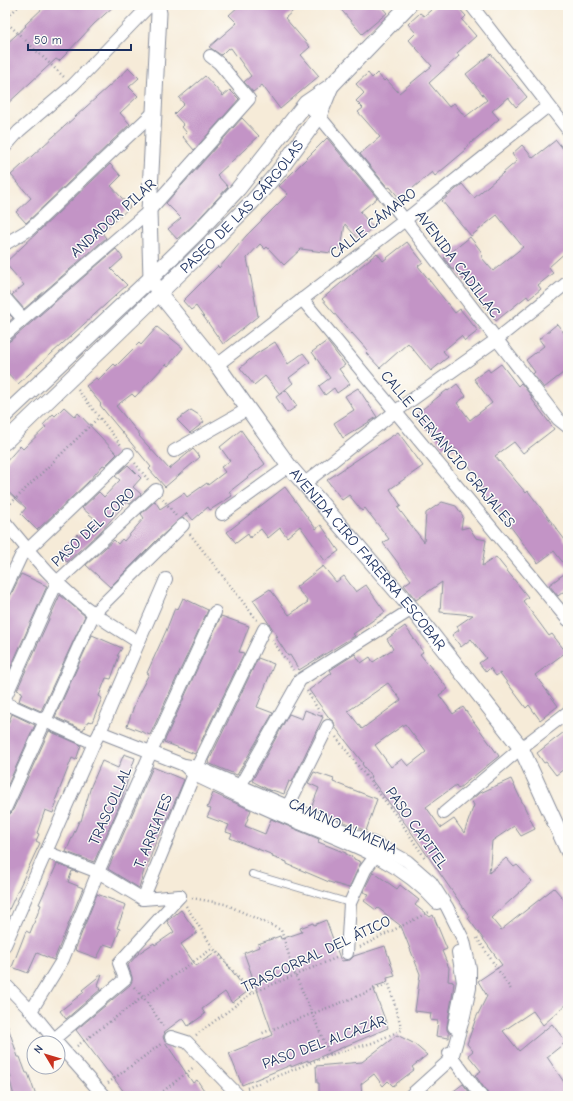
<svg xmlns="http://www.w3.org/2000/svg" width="573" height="1101" font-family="'Comic Neue',sans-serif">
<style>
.building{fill:#c394c6;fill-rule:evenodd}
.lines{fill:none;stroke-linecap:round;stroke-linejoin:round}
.service-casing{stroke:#888d9b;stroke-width:8}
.minor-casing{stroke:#888d9b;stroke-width:14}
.tertiary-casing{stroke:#888d9b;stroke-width:17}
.path{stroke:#888d9b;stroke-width:2.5;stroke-dasharray:1 3;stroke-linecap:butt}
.service{stroke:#fff;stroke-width:6}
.minor{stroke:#fff;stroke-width:12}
.tertiary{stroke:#fff;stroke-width:15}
.labels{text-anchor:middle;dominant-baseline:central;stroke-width:3;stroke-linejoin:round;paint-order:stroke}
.street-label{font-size:15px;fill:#1b2f5e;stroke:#fdfcf7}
</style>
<rect width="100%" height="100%" fill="#fdfcf7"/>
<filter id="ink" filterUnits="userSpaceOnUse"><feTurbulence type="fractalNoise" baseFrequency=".025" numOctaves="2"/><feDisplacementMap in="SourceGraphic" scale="8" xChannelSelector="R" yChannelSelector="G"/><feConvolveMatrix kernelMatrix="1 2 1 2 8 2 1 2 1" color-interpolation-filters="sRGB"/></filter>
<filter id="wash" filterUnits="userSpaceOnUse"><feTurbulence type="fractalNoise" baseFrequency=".012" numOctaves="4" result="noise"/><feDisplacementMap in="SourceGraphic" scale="16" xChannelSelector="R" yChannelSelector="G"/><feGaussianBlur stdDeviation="0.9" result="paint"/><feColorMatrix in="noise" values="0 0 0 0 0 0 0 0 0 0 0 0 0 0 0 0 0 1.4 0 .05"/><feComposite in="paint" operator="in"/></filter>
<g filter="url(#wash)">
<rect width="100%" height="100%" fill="#f6ebd8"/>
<g id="blocks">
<g class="building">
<path d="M46,5H115L94,24L67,53L59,61L56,59L5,106V45L26,26L25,25Z"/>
<path d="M240,5H300L285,18L310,47L301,55L319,76L280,109L262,85L253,92L244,82L251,76L231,48L229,49L228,48L221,55L209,47L237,23L229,15Z"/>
<path d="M337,5H380L387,13L362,34Z"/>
<path d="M437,5H456L466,16L462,20L476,36L457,53L459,56L429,83L449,107L454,103L465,117L487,100L466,74L491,54L527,97L516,107L508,97L492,111L499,119L465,148L466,150L435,176L432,172L400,199L390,187L388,188L360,154L380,137L358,112L363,108L356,101L364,93L356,84L368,73L372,78L377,73L384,81L386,79L399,93L432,66L409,40L416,33L408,24L420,13L424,16Z"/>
<path d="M129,68L139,78L129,87L138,96L120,113L130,124L26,223L16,212L31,198L11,175Z"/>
<path d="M205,76L223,96L230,90L239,99L194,150L183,137L187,133L182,127L184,125L174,114L184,104L179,98Z"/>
<path d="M242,118L259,136L217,175L228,187L192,226L177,239L168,229L181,218L166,203Z"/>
<path d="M327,138L377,198L360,212L373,227L359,240L345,224L341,249L332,248L331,253L301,249L284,265L267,247L265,249L260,244L247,258L258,316L223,344L196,306L191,310L183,301L218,266L219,268L246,236L288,194L279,186Z"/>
<path d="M556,140L568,155V250L549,267L553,273L538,285L541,289L529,299L527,296L496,321L455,269L453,270L444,258L470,237L481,251L482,258L493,271L523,247L497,215L471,236L442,201L462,184L474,198L517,161L512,154L522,145L533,158Z"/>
<path d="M110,164L121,176L111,186L130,207L102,233L106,238L24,309L12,295L24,285L5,263Z"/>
<path d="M407,242L423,262L418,266L455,313L460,309L478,331L465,341L461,336L443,351L448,357L431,371L408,343L380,368L366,353L368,351L352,333V334L322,299L377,253L383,261Z"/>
<path d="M116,249L123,258L111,269L127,285L18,384L5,370V342L10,341Z"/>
<path d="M5,310L13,318L5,325Z"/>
<path d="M557,324L568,338V369L544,388L533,374L535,372L526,360L544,346L539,339Z"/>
<path d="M157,327L183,348L168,366L166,364L135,397L132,394L116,406L140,435L139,436L169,469L193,449L200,457L165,487L149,469L151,467L107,414L100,405L101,404L86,386L96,378L98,380L114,364L116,366L139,343L141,345Z"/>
<path d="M327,341L345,365L339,369L350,384L337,393L334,388L325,395L319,386L330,378L312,352Z"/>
<path d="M275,342L288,364L303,353L310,362L289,378L293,383L280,394L265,376L254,385L240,368L256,354Z"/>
<path d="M501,364L518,386L521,383L532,397L531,398L554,429L523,453L514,442L495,456L526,493L528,491L568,544V569L554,551L538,563L492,502L482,496L483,489L477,480L479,479L455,448L452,450L448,444L443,448L429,429L427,430L415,415L447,390L448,391L457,384L466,396L457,403L470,420L492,403L474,379L488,369L490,372Z"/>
<path d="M358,388L377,417L343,438L334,423L354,410L345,396Z"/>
<path d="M286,390L297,406L287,413L276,397Z"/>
<path d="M64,407L75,417L78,413L117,454L105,466L103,465L88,482L37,530L21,514L26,508L5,489V463L20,446L23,449L46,427L43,425L53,414L55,416Z"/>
<path d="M191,410L199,415L204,422L190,433L177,420Z"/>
<path d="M241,430L265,464L229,492L232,496L210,510L208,507L193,520L187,513L157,540L110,587L86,565L114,540L118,544L122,539L124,541L144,518L141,514L155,501L160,509L184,493L187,497L207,483L208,485L225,472L221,467L230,461L220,447Z"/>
<path d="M398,432L423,466L390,489L401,506L398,508L424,542L426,513L442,502L456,506L463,516L461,529L469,527L476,538L486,540L482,566L496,557L528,597L523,601L541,625L549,636L552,634L566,652L535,675L558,706L540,720L529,705L526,708L500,673L496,676L490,668L486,672L479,663L486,658L471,639L461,647L452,635L459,630L457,626L473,615L440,612L442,582L416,600L404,585L411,580L383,543L389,539L365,508L362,511L349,495L342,500L327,480Z"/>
<path d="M128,465L141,478L133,487L141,494L130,504L127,502L102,530L67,562L58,553L77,534L79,536L94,518L82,508L99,492L104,497L120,480L115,476Z"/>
<path d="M285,487L316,529L321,525L339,551L325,561L300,526L287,537L280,528L268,538L261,529L250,538L248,534L236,543L227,532Z"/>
<path d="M323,566L336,582L344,576L356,592L366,585L385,612L353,634L355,636L353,637L299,670L290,655L288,656L275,636L278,637L253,600L270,589L289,615L308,602L296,587Z"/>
<path d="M568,571V588L558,596L549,585Z"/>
<path d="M21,574L47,586L5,680V607Z"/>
<path d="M60,595L85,616L41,711L19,701L22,692L17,690Z"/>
<path d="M183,598L208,610L150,735L127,726L138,695L149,674L147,673L166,631L175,608L178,609Z"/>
<path d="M221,616L249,626L239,652L244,653L195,754L164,742Z"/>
<path d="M405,626L423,652L420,654L448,689L439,695L453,714L463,707L499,756L458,789L456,785L426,807L441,828L454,819L464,833L474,805L471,800L478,794L511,779L535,829L521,836L514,826L492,841L489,873L506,858L514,867L517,865L532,881L491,918L501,930L554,888L568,904V1003L543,1025L533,1011L503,1031L519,1051L552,1024L566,1042L547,1057L568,1088V1096H488L487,1092L475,1075L481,1071L468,1055L473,1051L467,1044L476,1018L487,996L478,981L502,965L468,918L470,917L407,826L370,778L371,777L362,764L363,763L335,727L334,722L330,719L309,690L332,673L330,670L355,654L361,663L370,657L373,662L393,649L387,639ZM388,683L401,700L362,729L348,711ZM405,724L426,752L408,766L402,759L391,767L375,745Z"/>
<path d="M92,635L122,648L117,656H119L111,679L106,678L99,696L102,698L92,722L88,721L83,730L55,717Z"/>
<path d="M258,658L274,664L257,707L273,713L237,775L208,763Z"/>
<path d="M305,710L323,717L292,782L289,781L284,794L272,790L271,791L252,781L289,714L302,719Z"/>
<path d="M12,714L35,725L5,791V723L8,724Z"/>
<path d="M568,729V766L556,775L546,762L544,763L537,753Z"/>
<path d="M49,731L81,745L76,760L72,758L55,801L57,802L53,813L45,810L37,833L39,834L36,841L40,843L5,918V816L9,815L12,812Z"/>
<path d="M124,754L135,758L119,806L94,862L66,852L79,821H81L91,786L102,761L118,768Z"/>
<path d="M153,767L184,780L166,822H165L155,844L148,864L146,863L139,888L108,869Z"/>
<path d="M314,772L334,779L333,782L377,799L366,831L311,808L319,788L308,783Z"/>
<path d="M213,793L251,810L245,826L265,834L271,819L319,839L318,842L346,853V854L354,858V859L361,862L349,888L329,882L287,864V862L272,857L273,855L230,838L232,834L226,832L229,825L207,817L211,809L207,808Z"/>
<path d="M57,864L78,872L72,871L68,882L83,888L54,960L37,953L28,973L12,967L26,931L30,933L41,905L39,904Z"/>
<path d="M373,872L397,889L400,885L419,900L415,905L430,917L433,915L447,949L442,951L449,968L448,981L454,982L452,998L447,1026V1030L449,1033V1038L436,1036L438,1021L430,1020L431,1013L415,1011L420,974L401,926L378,908L376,910L364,901L369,894L363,892Z"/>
<path d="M97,894L126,905L117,928L120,929L113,947L104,944L97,958L75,950Z"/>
<path d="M181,910L197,933L181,944L196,966L218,951L247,992L232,1003L225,992L202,1009L205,1014L188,1026L183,1018L164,1032L165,1033L163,1037L165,1042L193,1083L197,1080L208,1096H127L109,1072H108L76,1030L130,985L132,981V977L128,965L139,953L154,943L155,945L174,932L167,921Z"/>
<path d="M326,920L341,961L350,960L354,956L385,946L395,976L387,978L388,982L373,987L388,1028L308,1062V1060L291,1067V1065L242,1085L229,1053L273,1035L244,953L259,947L258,944L280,936L281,939L302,932L300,928L313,923L314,925Z"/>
<path d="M102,974L98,985L101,989L66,1019L60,1011L84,992L82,990Z"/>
<path d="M5,1024H7L18,1057H20L26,1073H28L36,1096H14L9,1078H11L5,1062Z"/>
<path d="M397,1035L413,1043L427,1055L412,1067L414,1070L393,1086L388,1081L383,1086L374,1074L361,1084L362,1096H319V1083H317L316,1066L362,1062Z"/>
<path d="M463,1084L472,1096H447Z"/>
</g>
</g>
</g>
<g filter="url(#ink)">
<use href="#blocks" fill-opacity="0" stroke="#888d9b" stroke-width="1"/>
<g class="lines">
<g class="service-casing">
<path id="service" d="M252,874L350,903"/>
</g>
<g class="minor-casing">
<g id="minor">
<path d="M471,5L568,130"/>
<path d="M306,103L319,116L405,220L558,419L568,427"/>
<path d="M5,147L19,131L73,85L150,5"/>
<path d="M5,244L30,229L154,112"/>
<path d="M5,298L23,319"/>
<path d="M302,299L568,620"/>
<path d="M5,335L149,211L249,99L219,63L210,56"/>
<path d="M217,365L405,220L548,106"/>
<path d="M174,451L248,409"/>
<path d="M305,483L396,411L496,340L568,282"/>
<path d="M222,514L289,466"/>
<path d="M5,522C32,555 59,589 95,614C109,624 124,633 138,642"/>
<path d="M5,590L21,556L128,454"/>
<path d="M5,698L57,582L156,490"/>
<path d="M5,703L94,743"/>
<path d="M100,732L184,765L197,767L382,847L407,861L431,882L447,907L464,941L470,968V988L464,1016L452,1058L410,1096"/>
<path d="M184,765L194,775C224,789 254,804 285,817C338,840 397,857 437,903"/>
<path d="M240,786L300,680L412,609"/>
<path d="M288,806L328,726"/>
<path d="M5,809L94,613L183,525"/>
<path d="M444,813L521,748L568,712"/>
<path d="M46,852L98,872L143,899L180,896"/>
<path d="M143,899L197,767L264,629"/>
<path d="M5,945L94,743L100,732L166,579"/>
<path d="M347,953L350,903L365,870L376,855"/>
<path d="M5,984L31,1011L57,1043"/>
<path d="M31,1011L63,959L98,872L151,752L215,612"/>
<path d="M454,1027L463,982L458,952"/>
<path d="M171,1037L187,1042L239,1096"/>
<path d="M54,1039L125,979L119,963L180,896"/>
<path d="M58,1044L104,1096"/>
<path d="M449,1053L481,1096"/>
</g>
</g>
<g class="tertiary-casing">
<g id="tertiary">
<path id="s1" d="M157,5L159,13L149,211L151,278L159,293L217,365L248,409L289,466L412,609L521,748L568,851"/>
<path d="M5,415L151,278L198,232L238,189L306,103L331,86L409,5"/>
<path id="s2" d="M5,442L207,247L252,202L278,172L319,116L331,86"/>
</g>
</g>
<g class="path">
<path d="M5,19L20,5"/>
<path d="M5,21L64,77"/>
<path d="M78,390L121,445"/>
<path d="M135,463L149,481"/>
<path d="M163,499L176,516"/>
<path d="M5,509L99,417"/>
<path d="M190,534L257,620"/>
<path d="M272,640L293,670"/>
<path d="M307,691L322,716"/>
<path d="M336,737L398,818L425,858"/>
<path d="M192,898L225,904L281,930L295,974L330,1055"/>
<path d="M186,906L213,948L252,993"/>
<path d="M477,938L512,991"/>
<path d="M360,947L429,912"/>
<path d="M134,987L143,997L165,1028"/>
<path d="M196,1035L252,993L336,958"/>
<path d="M77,1046L143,997L213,948"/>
<path d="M108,1083L161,1044"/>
<path d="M247,1088L330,1055L372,1043L402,1030L389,984L260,1034"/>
<path d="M157,1096L194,1067"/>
</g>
<use href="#service" class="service"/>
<use href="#minor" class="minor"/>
<use href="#tertiary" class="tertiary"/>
</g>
</g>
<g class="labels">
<g class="street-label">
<text stroke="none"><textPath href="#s2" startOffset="334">PASEO DE LAS GÁRGOLAS</textPath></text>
<text transform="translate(113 218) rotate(-42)">ANDADOR PILAR</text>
<text transform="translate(373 223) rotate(-38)">CALLE CÁMARO</text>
<text transform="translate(458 264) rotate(53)">AVENIDA CADILLAC</text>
<text transform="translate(448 449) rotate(50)">CALLE GERVANCIO GRAJALES</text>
<text transform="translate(93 527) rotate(-43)">PASO DEL CORO</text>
<text stroke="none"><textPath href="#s1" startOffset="629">AVENIDA CIRO FARERRA ESCOBAR</textPath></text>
<text transform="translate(110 806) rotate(-66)">TRASCOLLAL</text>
<text transform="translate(343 826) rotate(24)">CAMINO ALMENA</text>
<text transform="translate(417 828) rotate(55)">PASO CAPITEL</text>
<text transform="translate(153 831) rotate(-68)">T. ARRIATES</text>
<text transform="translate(316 954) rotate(-25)">TRASCORRAL DEL ÁTICO</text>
<text transform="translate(324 1042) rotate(-20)">PASO DEL ALCAZÁR</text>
</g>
</g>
<rect width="573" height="1101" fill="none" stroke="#fdfcf7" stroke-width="20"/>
<g transform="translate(46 1055) rotate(308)"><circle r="19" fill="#fdfcf7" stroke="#a3aaba"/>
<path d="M0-3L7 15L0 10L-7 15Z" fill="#c8321e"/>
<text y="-6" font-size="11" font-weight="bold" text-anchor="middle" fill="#1b2f5e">N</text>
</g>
<path d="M28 44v6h103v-6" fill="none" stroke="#1b2f5e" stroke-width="2"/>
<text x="34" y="44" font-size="12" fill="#1b2f5e" stroke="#fdfcf7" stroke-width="3" paint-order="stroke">50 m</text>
</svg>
